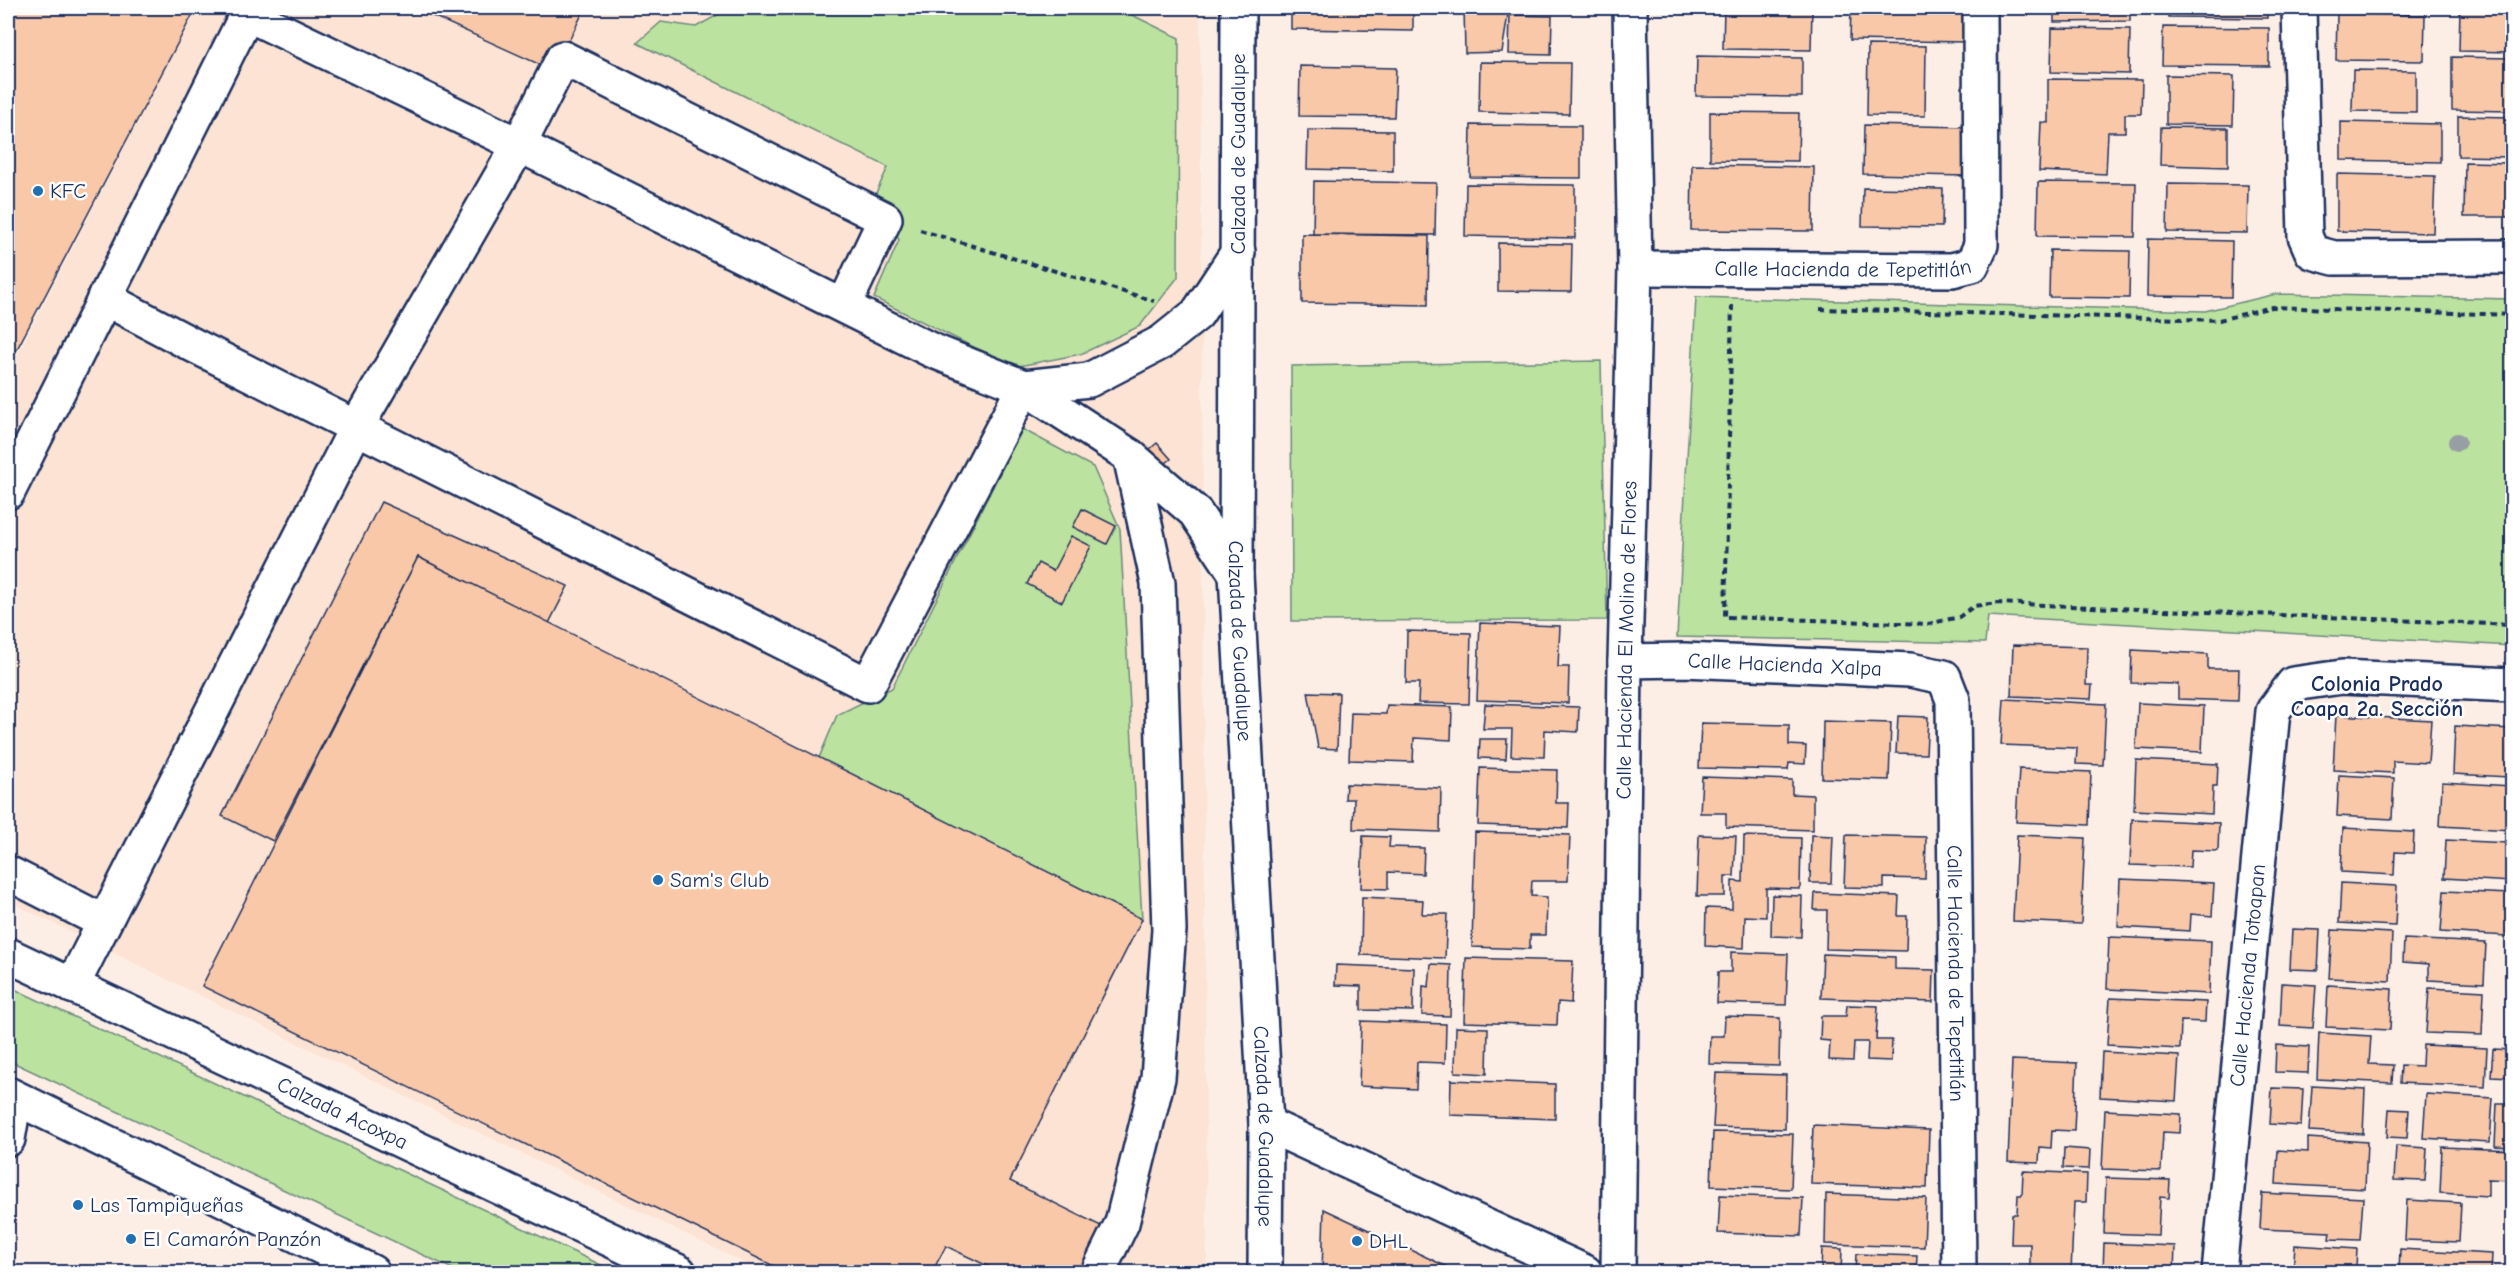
<svg xmlns="http://www.w3.org/2000/svg" width="2520" height="1280" font-family="'Comic Neue',sans-serif">
<style>
.built{fill:#fce3d3}
.green{fill:#bbe29e;stroke:#6b887e;stroke-width:1.5}
.building{fill:#f9c8a8;stroke:#1b2f5e;stroke-width:1.5}
.lines{fill:none;stroke-linecap:round;stroke-linejoin:round}
.minor-casing{stroke:#1b2f5e;stroke-width:38}
.major-casing{stroke:#1b2f5e;stroke-width:38}
.path{stroke:#1b2f5e;stroke-width:4;stroke-dasharray:6 4.5;stroke-linecap:butt}
.minor{stroke:#fff;stroke-width:33}
.major{stroke:#fff;stroke-width:33}
.tree{fill:#979ea4}
.poi-dot{fill:#1f6fb2;stroke:#fff;stroke-width:2}
.labels{text-anchor:middle;dominant-baseline:central;stroke-width:5;stroke-linejoin:round;paint-order:stroke}
.street-label{font-size:21px;fill:#1b2f5e;stroke:#fff}
.poi-label{font-size:21px;fill:#1b2f5e;stroke:#fff;text-anchor:start}
.neighbourhood-label{font-size:22px;font-weight:bold;fill:#1b2f5e;stroke:#fff}
</style>
<rect width="100%" height="100%" fill="#fdeee5"/>
<filter id="ink" filterUnits="userSpaceOnUse"><feTurbulence type="fractalNoise" baseFrequency=".0167" numOctaves="2"/><feDisplacementMap in="SourceGraphic" scale="12" xChannelSelector="R" yChannelSelector="G"/><feConvolveMatrix kernelMatrix="1 2 1 2 8 2 1 2 1" color-interpolation-filters="sRGB"/></filter>
<g filter="url(#ink)">
<path class="built" d="M197,8H1200L1207,1272H763L8,901V373Z"/>
<g class="green">
<path d="M725,8H1118L1179,38L1178,277L1140,326L1081,354L1014,367L874,298L899,240L876,193L888,167L637,43L661,22L696,27L723,12Z"/>
<path d="M2276,294L2512,299V646L1988,616L1985,643L1677,637L1696,297L2205,311Z"/>
<path d="M1601,361L1607,620L1292,621L1291,366Z"/>
<path d="M1022,429L1093,467L1120,529L1142,919L819,758L837,715L892,688Z"/>
<path d="M8,986L616,1272H459L8,1060Z"/>
</g>
<g class="building">
<path d="M8,8H196L16,351L8,347Z"/>
<path d="M415,8H585L554,71Z"/>
<path d="M1291,8H1413V31L1291,29Z"/>
<path d="M1464,8H1509L1502,52L1465,53Z"/>
<path d="M1724,8H1812L1811,50L1723,49Z"/>
<path d="M1851,8H1967L1966,42L1850,40Z"/>
<path d="M2054,8H2130V21L2054,22Z"/>
<path d="M2168,8H2267V18L2168,17Z"/>
<path d="M2460,8H2512V52L2459,51Z"/>
<path d="M2337,14L2425,15L2424,61L2336,60Z"/>
<path d="M1510,15L1552,16L1551,55L1509,54Z"/>
<path d="M2163,27L2269,28V66L2162,65Z"/>
<path d="M2052,28L2130,29L2129,74L2051,72Z"/>
<path d="M1868,45L1926,46L1925,116L1867,115Z"/>
<path d="M1697,56L1802,58V97L1696,96Z"/>
<path d="M2452,57L2512,58V111L2452,110Z"/>
<path d="M1480,62L1570,63L1569,114L1479,112Z"/>
<path d="M1300,66L1396,68L1394,117L1299,116Z"/>
<path d="M2353,70L2416,71V112L2352,111Z"/>
<path d="M2166,75L2234,76L2233,125L2166,124Z"/>
<path d="M2048,79L2142,80L2141,114H2125V132H2108L2106,174L2039,171L2041,122L2048,123Z"/>
<path d="M1710,112L1799,113L1798,161L1710,160Z"/>
<path d="M2458,116L2512,117V157L2458,156Z"/>
<path d="M2341,122L2440,124V162L2341,160Z"/>
<path d="M1471,125L1581,126V178L1470,177Z"/>
<path d="M1864,125L1969,127L1968,176L1863,174Z"/>
<path d="M2161,127L2228,128V167L2160,165Z"/>
<path d="M1308,130L1393,131V171L1307,169Z"/>
<path d="M2465,162L2512,163V217H2464Z"/>
<path d="M1692,165L1814,167L1813,231L1691,230Z"/>
<path d="M2337,174L2435,176L2433,233L2337,231Z"/>
<path d="M1314,181L1436,183L1435,235L1313,234Z"/>
<path d="M2038,182L2136,183L2135,237L2037,236Z"/>
<path d="M1466,184L1575,185V238L1465,236Z"/>
<path d="M2168,184L2248,185L2247,233L2167,232Z"/>
<path d="M1863,188L1943,189L1942,227L1862,226Z"/>
<path d="M1302,234L1429,236L1428,305L1302,303Z"/>
<path d="M2148,239L2232,241L2231,297L2147,296Z"/>
<path d="M1498,243L1572,244L1571,292L1498,291Z"/>
<path d="M2050,250L2130,251L2129,298L2049,297Z"/>
<path d="M8,347L16,351L8,368Z"/>
<path d="M1157,443L1171,459L1153,473L1140,457Z"/>
<path d="M381,502L568,586L549,623L418,557L273,841L222,816Z"/>
<path d="M1082,509L1116,526L1107,544L1073,527Z"/>
<path d="M1071,536L1091,546L1062,602L1027,584L1038,563L1053,571Z"/>
<path d="M418,557L1142,919L1010,1181L1103,1227L1080,1272H1000L946,1246L932,1272H786L202,986Z"/>
<path d="M1480,623L1560,626L1558,667H1569L1568,703L1477,700Z"/>
<path d="M1407,631L1471,633L1469,704L1418,703L1419,683H1406Z"/>
<path d="M2013,645L2087,647L2086,685H2092L2091,699L2011,696Z"/>
<path d="M2132,650L2208,654V669H2239L2238,701L2178,699V684L2131,683Z"/>
<path d="M1308,692L1339,693L1337,749L1318,748Z"/>
<path d="M2004,699L2106,704L2103,765L2076,764L2077,748L2001,745Z"/>
<path d="M2138,703L2204,706L2202,752L2136,749Z"/>
<path d="M1485,704L1579,707L1578,732L1545,730L1544,757L1511,756L1512,729H1483Z"/>
<path d="M1387,705L1452,707L1451,740L1414,738L1413,762L1349,760L1351,713L1386,714Z"/>
<path d="M2336,715L2431,720L2428,763L2393,761V773L2333,770Z"/>
<path d="M1898,716L1928,717L1926,754L1896,753Z"/>
<path d="M1823,721L1891,723L1889,780L1822,778Z"/>
<path d="M1701,723L1789,725V745L1806,746L1805,764L1789,763L1788,770L1699,768Z"/>
<path d="M2455,726L2512,729L2509,777L2453,774Z"/>
<path d="M1480,739H1507L1506,759L1479,758Z"/>
<path d="M2136,760L2218,764L2217,786H2213L2212,814L2134,810Z"/>
<path d="M1480,768L1557,770L1556,803H1569L1568,828L1478,825Z"/>
<path d="M2019,769L2091,772L2089,825L2016,822Z"/>
<path d="M2339,775L2394,778L2392,819L2337,816Z"/>
<path d="M1702,777L1792,780V794L1813,795V830L1726,827V813H1700Z"/>
<path d="M2442,782L2512,786V830L2440,826Z"/>
<path d="M1346,784L1441,788L1440,832L1353,829L1354,799H1345Z"/>
<path d="M2132,819L2219,823L2218,851L2191,850L2190,867L2130,865Z"/>
<path d="M2343,828L2414,832L2413,853L2395,852L2394,875L2341,872Z"/>
<path d="M1475,832L1570,835L1568,881H1532L1531,896L1547,897L1546,935H1530V949L1472,947Z"/>
<path d="M1699,835L1736,836L1734,876H1725V896H1697Z"/>
<path d="M1811,835L1833,836L1831,883H1810Z"/>
<path d="M1846,835L1926,837L1925,879L1884,878V888L1844,887Z"/>
<path d="M2017,835L2085,838L2081,924L2013,921Z"/>
<path d="M1363,836L1390,837L1389,847L1424,848L1423,874L1388,872V889L1361,888Z"/>
<path d="M1744,836L1801,838L1800,889L1766,888V917L1745,916L1744,948L1705,946L1706,908L1732,909V881L1743,882Z"/>
<path d="M2446,840L2509,843L2507,869H2512V882L2444,878Z"/>
<path d="M2120,879L2214,883L2212,916L2191,914L2190,931L2118,927Z"/>
<path d="M2341,883L2397,886L2395,926L2339,923Z"/>
<path d="M2444,891L2510,894L2507,936L2441,932Z"/>
<path d="M1815,893L1899,896L1898,916H1907L1906,951L1826,949L1827,910H1814Z"/>
<path d="M1772,895L1802,896L1801,937L1771,936Z"/>
<path d="M1362,897L1423,900L1422,914H1447L1445,958L1361,955Z"/>
<path d="M2292,929L2320,930L2318,970L2290,969Z"/>
<path d="M2332,930L2392,933L2390,981L2329,978Z"/>
<path d="M2109,937L2211,941L2209,994L2107,989Z"/>
<path d="M2404,939L2486,943L2484,983L2429,980V964L2403,962Z"/>
<path d="M1731,952L1788,954L1786,1005L1717,1003L1718,972H1731Z"/>
<path d="M1823,954L1895,957V969L1934,970L1933,1002L1821,998Z"/>
<path d="M1466,958L1573,961L1571,1003L1558,1002L1557,1025L1464,1022Z"/>
<path d="M1431,964L1451,965L1450,1016L1422,1015L1423,986L1429,987Z"/>
<path d="M1336,965L1414,968L1413,1011L1361,1010V986L1335,985Z"/>
<path d="M2282,983L2316,985L2313,1028L2280,1026Z"/>
<path d="M2328,985L2392,989L2390,1030L2326,1027Z"/>
<path d="M2429,988L2484,991L2482,1035L2426,1033Z"/>
<path d="M2110,998L2206,1002L2205,1022L2181,1021L2180,1049L2107,1045Z"/>
<path d="M1847,1005L1878,1006L1876,1040H1892L1891,1061L1867,1060L1868,1042H1854L1853,1061L1829,1060L1830,1041L1820,1040L1821,1016H1846Z"/>
<path d="M1725,1016L1780,1018L1779,1066L1709,1064L1710,1036H1724Z"/>
<path d="M1361,1021L1446,1024L1445,1063L1417,1062L1416,1089L1359,1086Z"/>
<path d="M1456,1027L1488,1028L1487,1074L1455,1072Z"/>
<path d="M2319,1033L2371,1036L2369,1064L2393,1065L2392,1083L2317,1079Z"/>
<path d="M2276,1045L2309,1047L2308,1073L2275,1072Z"/>
<path d="M2423,1045L2487,1048L2485,1087L2400,1083L2401,1065L2422,1066Z"/>
<path d="M2493,1049L2512,1050V1077L2491,1076Z"/>
<path d="M2102,1052L2179,1056L2176,1101L2100,1097Z"/>
<path d="M2012,1060L2077,1063L2074,1131L2052,1130L2051,1148L2040,1147L2039,1163L2008,1162Z"/>
<path d="M1716,1073L1786,1075L1785,1129L1713,1127Z"/>
<path d="M1451,1080L1555,1084V1119L1450,1115Z"/>
<path d="M2312,1086L2365,1089L2363,1134L2309,1131Z"/>
<path d="M2272,1088L2303,1089L2301,1126L2270,1124Z"/>
<path d="M2426,1094L2493,1098L2490,1142L2423,1138Z"/>
<path d="M2497,1103H2512V1147L2495,1146Z"/>
<path d="M2389,1109L2409,1110L2407,1138L2387,1137Z"/>
<path d="M2105,1110L2181,1114L2180,1133L2163,1132L2161,1171L2102,1169Z"/>
<path d="M1813,1125L1929,1130L1927,1188L1811,1184Z"/>
<path d="M1713,1132L1793,1134L1791,1189L1711,1186Z"/>
<path d="M2308,1138L2367,1142L2365,1189L2276,1184L2278,1150L2308,1152Z"/>
<path d="M2396,1146L2427,1148L2425,1181L2394,1180Z"/>
<path d="M2442,1147L2512,1150V1180L2488,1179V1196L2440,1193Z"/>
<path d="M2064,1148L2090,1150L2089,1169L2063,1168Z"/>
<path d="M2023,1171L2087,1174L2086,1202H2074L2071,1272L2030,1270V1244H2011L2012,1214H2017L2018,1195H2022Z"/>
<path d="M2106,1178L2170,1180L2169,1198L2160,1197L2158,1235L2104,1233Z"/>
<path d="M2262,1193L2363,1198L2360,1240L2329,1239L2330,1232L2260,1229Z"/>
<path d="M1826,1194L1926,1198L1924,1247L1825,1244Z"/>
<path d="M1720,1195L1803,1198L1801,1236L1718,1233Z"/>
<path d="M2407,1200L2461,1203L2459,1242L2405,1240Z"/>
<path d="M1324,1209L1458,1272H1322Z"/>
<path d="M2104,1243L2175,1246L2174,1272H2103Z"/>
<path d="M2295,1245L2357,1249L2356,1267L2377,1268L2376,1272H2293Z"/>
<path d="M1822,1248L1842,1249L1841,1272H1821Z"/>
<path d="M2400,1249L2492,1254L2491,1272H2399Z"/>
<path d="M1856,1254L1917,1256L1916,1272H1855Z"/>
</g>
<g class="lines">
<g class="minor-casing">
<g id="minor">
<path id="s1" d="M1238,8L1236,574L1266,1124L1265,1272"/>
<path d="M2299,8L2305,236L2312,252L2334,258L2512,257"/>
<path id="s2" d="M1635,268L1952,270L1972,265L1981,245L1980,8"/>
<path d="M104,298L193,345L868,685L1024,387"/>
<path d="M1024,387L1089,380L1162,342L1197,314L1238,252"/>
<path d="M8,492L247,14L519,145L931,350L1024,387L1130,456L1195,512L1236,574"/>
<path id="s3" d="M1625,661L1684,660L1910,670L1944,677L1953,700L1959,1272"/>
<path d="M8,873L104,922"/>
<path d="M72,986L357,426L519,145L563,58L885,219L844,306"/>
<path d="M1266,1124L1585,1272"/>
<path d="M8,1139L15,1098"/>
<path d="M1098,1272L1122,1223L1158,1078L1169,930L1158,583L1130,456"/>
<path id="s4" d="M1618,1272L1625,661L1635,268L1630,8"/>
<path id="s5" d="M2219,1272L2273,711L2293,684L2342,677L2512,685"/>
</g>
</g>
<g class="major-casing">
<g id="major">
<path id="s6" d="M8,955L679,1272"/>
<path d="M8,1094L372,1272"/>
</g>
</g>
<g class="path">
<path d="M920,230L1154,301"/>
<path d="M1732,305L1725,617L1928,624L1959,617L1974,606L1998,603L2512,625"/>
<path d="M1820,309L2219,320L2272,307L2512,315"/>
</g>
<use href="#minor" class="minor"/>
<use href="#major" class="major"/>
</g>
<circle class="tree" cx="2457" cy="442" r="9"/>
</g>
<g class="poi-dot">
<circle cx="38" cy="191" r="6"/>
<circle cx="658" cy="880" r="6"/>
<circle cx="78" cy="1205" r="6"/>
<circle cx="131" cy="1239" r="6"/>
<circle cx="1357" cy="1241" r="6"/>
</g>
<g class="labels">
<g class="street-label">
<text transform="translate(1238 154) rotate(-90)">Calzada de Guadalupe</text>
<text stroke="none"><textPath href="#s2" startOffset="208">Calle Hacienda de Tepetitlán</textPath></text>
<text stroke="none"><textPath href="#s1" startOffset="633">Calzada de Guadalupe</textPath></text>
<text stroke="none"><textPath href="#s4" startOffset="632">Calle Hacienda El Molino de Flores</textPath></text>
<text stroke="none"><textPath href="#s3" startOffset="160">Calle Hacienda Xalpa</textPath></text>
<text stroke="none"><textPath href="#s3" startOffset="618">Calle Hacienda de Tepetitlán</textPath></text>
<text stroke="none"><textPath href="#s5" startOffset="298">Calle Hacienda Totoapan</textPath></text>
<text stroke="none"><textPath href="#s6" startOffset="370">Calzada Acoxpa</textPath></text>
<text stroke="none"><textPath href="#s1" startOffset="1119">Calzada de Guadalupe</textPath></text>
</g>
<g class="poi-label">
<text x="50" y="191">KFC</text>
<text x="670" y="880">Sam's Club</text>
<text x="90" y="1205">Las Tampiqueñas</text>
<text x="143" y="1239">El Camarón Panzón</text>
<text x="1369" y="1241">DHL</text>
</g>
<g class="neighbourhood-label">
<text x="2377" y="684">Colonia Prado<tspan x="2377" dy="25">Coapa 2a. Sección</tspan></text>
</g>
</g>
<rect width="2520" height="1280" fill="none" stroke="#fff" stroke-width="30"/>
<rect x="15" y="15" width="2490" height="1250" fill="none" stroke="#1b2f5e" stroke-width="2" filter="url(#ink)"/>
</svg>
